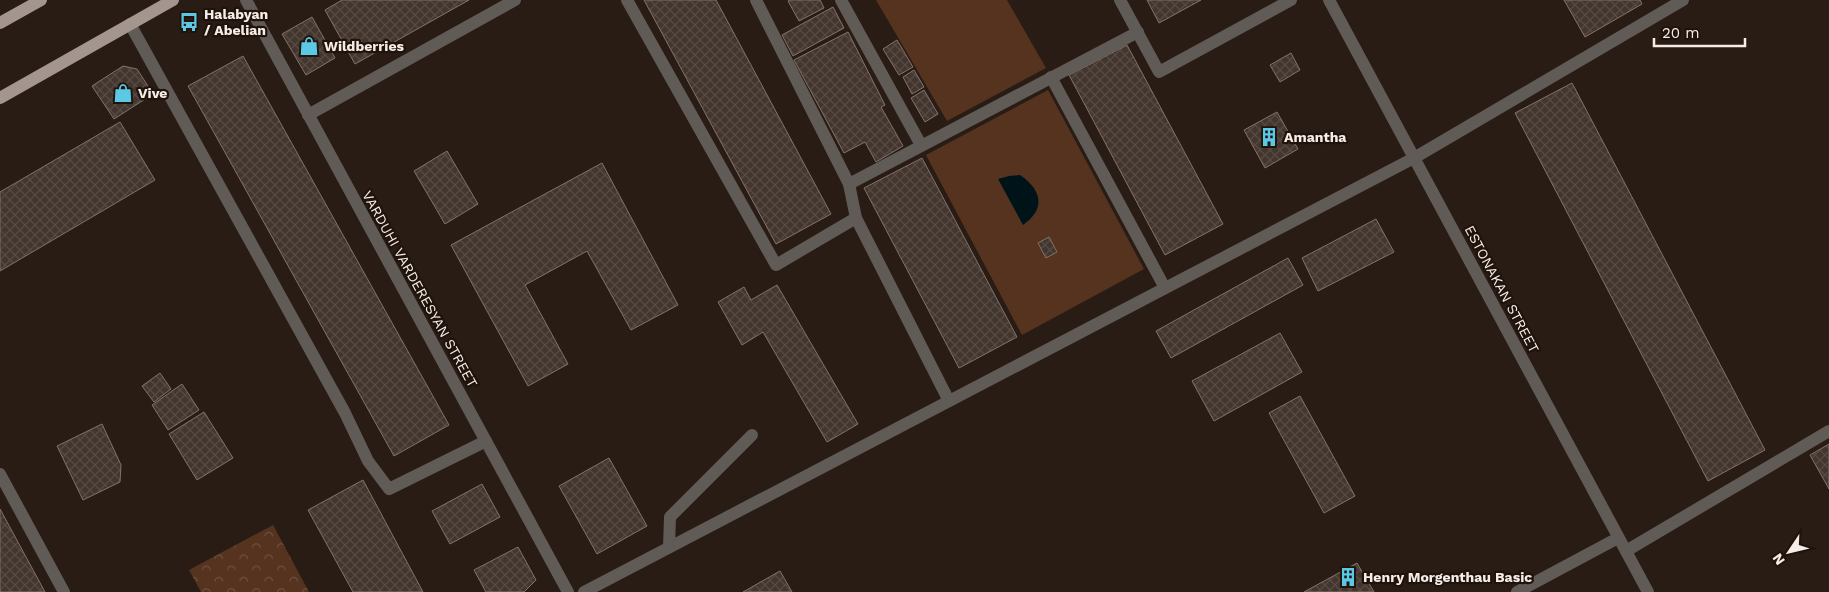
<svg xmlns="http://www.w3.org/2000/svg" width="1829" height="592" font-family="'Work Sans',sans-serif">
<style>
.green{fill:#55331f}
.park{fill:url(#park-crowns)}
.water{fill:#001319}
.building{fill:url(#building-cross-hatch);stroke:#82736a}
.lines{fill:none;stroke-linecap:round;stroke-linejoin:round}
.minor{stroke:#615b57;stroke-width:12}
.major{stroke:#a4968f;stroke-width:12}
.labels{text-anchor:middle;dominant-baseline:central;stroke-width:4.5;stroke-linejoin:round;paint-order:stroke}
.poi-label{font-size:14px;font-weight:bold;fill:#f6ede8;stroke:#1f130c;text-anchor:start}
.street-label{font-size:14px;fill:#f6ede8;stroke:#1f130c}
</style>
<defs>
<pattern id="park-crowns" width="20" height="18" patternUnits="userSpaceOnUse" patternTransform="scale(1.25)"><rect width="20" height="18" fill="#55331f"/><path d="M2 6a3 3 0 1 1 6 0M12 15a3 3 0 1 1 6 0" fill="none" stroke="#6e5140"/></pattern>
<pattern id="building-cross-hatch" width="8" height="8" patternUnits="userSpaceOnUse" patternTransform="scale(1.25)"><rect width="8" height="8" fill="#43362e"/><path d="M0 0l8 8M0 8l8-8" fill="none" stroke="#564a42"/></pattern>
</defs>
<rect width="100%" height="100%" fill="#291c15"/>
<g class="green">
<path d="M876,0H1007L1046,68L947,121Z"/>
<path d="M1048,90L1144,269L1022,335L926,155Z"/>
</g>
<path class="park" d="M273,525L309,592H201L189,570Z"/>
<path class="water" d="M1020,175C1042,190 1046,209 1023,225L998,179L1009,176Z"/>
<g class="building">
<path d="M342,0H469L355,64L325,10Z"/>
<path d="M644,0H716L831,214L776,244Z"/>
<path d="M790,0H820L824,8L799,21L788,1Z"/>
<path d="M1147,0H1201L1159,23Z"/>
<path d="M1564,0H1640L1642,4L1585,37Z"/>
<path d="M833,7L844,28L793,56L782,35Z"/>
<path d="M312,17L335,58L306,75L282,34Z"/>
<path d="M848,32L885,105L881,107L903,146L876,162L865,142L844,153L794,60Z"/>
<path d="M897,40L913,67L899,75L883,49Z"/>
<path d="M1127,45L1223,224L1165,255L1069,75Z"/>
<path d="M1291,53L1300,70L1280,82L1270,65Z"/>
<path d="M243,56L449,425L394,456L188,86Z"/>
<path d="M123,66L137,69L153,94L114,119L92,86Z"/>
<path d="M914,70L924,87L912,94L903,77Z"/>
<path d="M1572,83L1765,450L1708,481L1515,113Z"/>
<path d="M924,90L938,114L925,122L911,98Z"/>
<path d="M1277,112L1298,149L1265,168L1244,130Z"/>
<path d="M120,122L155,180L0,271V192Z"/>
<path d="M447,151L478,204L445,224L414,171Z"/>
<path d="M922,158L1017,337L959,368L864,188Z"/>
<path d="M602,163L678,305L631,330L587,251L525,285L568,364L528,386L451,245Z"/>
<path d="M1376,219L1394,252L1318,291L1302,258Z"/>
<path d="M1049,237L1057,252L1046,258L1038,243Z"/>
<path d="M1288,258L1303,285L1171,358L1156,331Z"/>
<path d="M777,285L858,424L827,442L763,332L742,345L718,302L744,287L751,300Z"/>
<path d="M1280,333L1302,372L1214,421L1192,381Z"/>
<path d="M160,373L171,389L154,402L142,386Z"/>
<path d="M182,384L199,410L168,430L152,405Z"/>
<path d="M1300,396L1355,496L1324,513L1269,413Z"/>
<path d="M204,412L233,458L197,480L169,434Z"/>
<path d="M102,424L121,465L120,482L83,500L57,446Z"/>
<path d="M1829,444V489L1810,455Z"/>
<path d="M609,458L647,526L597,554L559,486Z"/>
<path d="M363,480L423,592H353L308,510Z"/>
<path d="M482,484L500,517L450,544L432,511Z"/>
<path d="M0,509L45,592H0Z"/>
<path d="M518,547L536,580L524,592H486L474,570Z"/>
<path d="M1357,563L1374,592H1304Z"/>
<path d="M780,571L792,592H743Z"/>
</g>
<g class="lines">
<g class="minor">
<path d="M246,0L568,592"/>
<path d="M627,0L776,265L856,218"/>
<path d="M756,0L849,184L856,218L949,401"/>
<path d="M841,0L921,145"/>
<path d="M1120,0L1159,72L1291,0"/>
<path d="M1329,0L1648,592"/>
<path d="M130,24L345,413L368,461L389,489L486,441"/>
<path d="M1051,77L1165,288"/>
<path d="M308,115L515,0"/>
<path d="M849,184L1138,32"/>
<path d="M0,474L64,592"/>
<path d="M669,547L670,517L752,435"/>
<path d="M1626,551L1829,431"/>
<path d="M584,592L1414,158L1683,0"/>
<path d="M1517,592L1618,538"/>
</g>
<g class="major">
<path d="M0,23L41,0"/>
<path d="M0,98L173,0"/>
</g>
</g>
<defs>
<g id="bus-bare" transform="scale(1.5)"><path d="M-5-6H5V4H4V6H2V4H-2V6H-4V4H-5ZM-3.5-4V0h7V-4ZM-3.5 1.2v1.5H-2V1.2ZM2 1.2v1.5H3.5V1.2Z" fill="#5bc8e6" stroke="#1f130c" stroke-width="2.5" paint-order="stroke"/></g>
<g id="shop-bare" transform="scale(1.5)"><path d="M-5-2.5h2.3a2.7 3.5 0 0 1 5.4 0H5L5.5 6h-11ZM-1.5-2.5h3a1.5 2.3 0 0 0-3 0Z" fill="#5bc8e6" stroke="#1f130c" stroke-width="2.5" paint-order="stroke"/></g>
<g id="building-bare" transform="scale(1.5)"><path d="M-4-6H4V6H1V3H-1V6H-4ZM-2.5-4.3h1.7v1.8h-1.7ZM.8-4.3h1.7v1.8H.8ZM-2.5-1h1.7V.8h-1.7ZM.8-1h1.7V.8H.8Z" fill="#5bc8e6" stroke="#1f130c" stroke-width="2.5" paint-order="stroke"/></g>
</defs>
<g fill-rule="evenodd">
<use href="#bus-bare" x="189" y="22"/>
<use href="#shop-bare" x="309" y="46"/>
<use href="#shop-bare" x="123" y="93"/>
<use href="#building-bare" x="1269" y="137"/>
<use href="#building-bare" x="1348" y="577"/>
</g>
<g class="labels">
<g class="poi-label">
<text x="204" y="14">Halabyan<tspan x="204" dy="16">/ Abelian</tspan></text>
<text x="324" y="46">Wildberries</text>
<text x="138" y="93">Vive</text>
<text x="1284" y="137">Amantha</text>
<text x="1363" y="577">Henry Morgenthau Basic</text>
</g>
<g class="street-label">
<text transform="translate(420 289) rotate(61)">VARDUHI VARDERESYAN STREET</text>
<text transform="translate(1502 289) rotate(62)">ESTONAKAN STREET</text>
</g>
</g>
<g transform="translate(1789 552) rotate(235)" stroke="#1f130c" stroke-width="4" paint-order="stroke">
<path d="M0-4L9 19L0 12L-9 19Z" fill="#f6ede8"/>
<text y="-8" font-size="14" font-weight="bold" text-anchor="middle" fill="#f6ede8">N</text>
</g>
<path d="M1654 38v8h91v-8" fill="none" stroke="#f6ede8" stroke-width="2.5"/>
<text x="1662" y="38" font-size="15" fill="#f6ede8" stroke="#1f130c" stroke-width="4" paint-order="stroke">20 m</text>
</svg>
